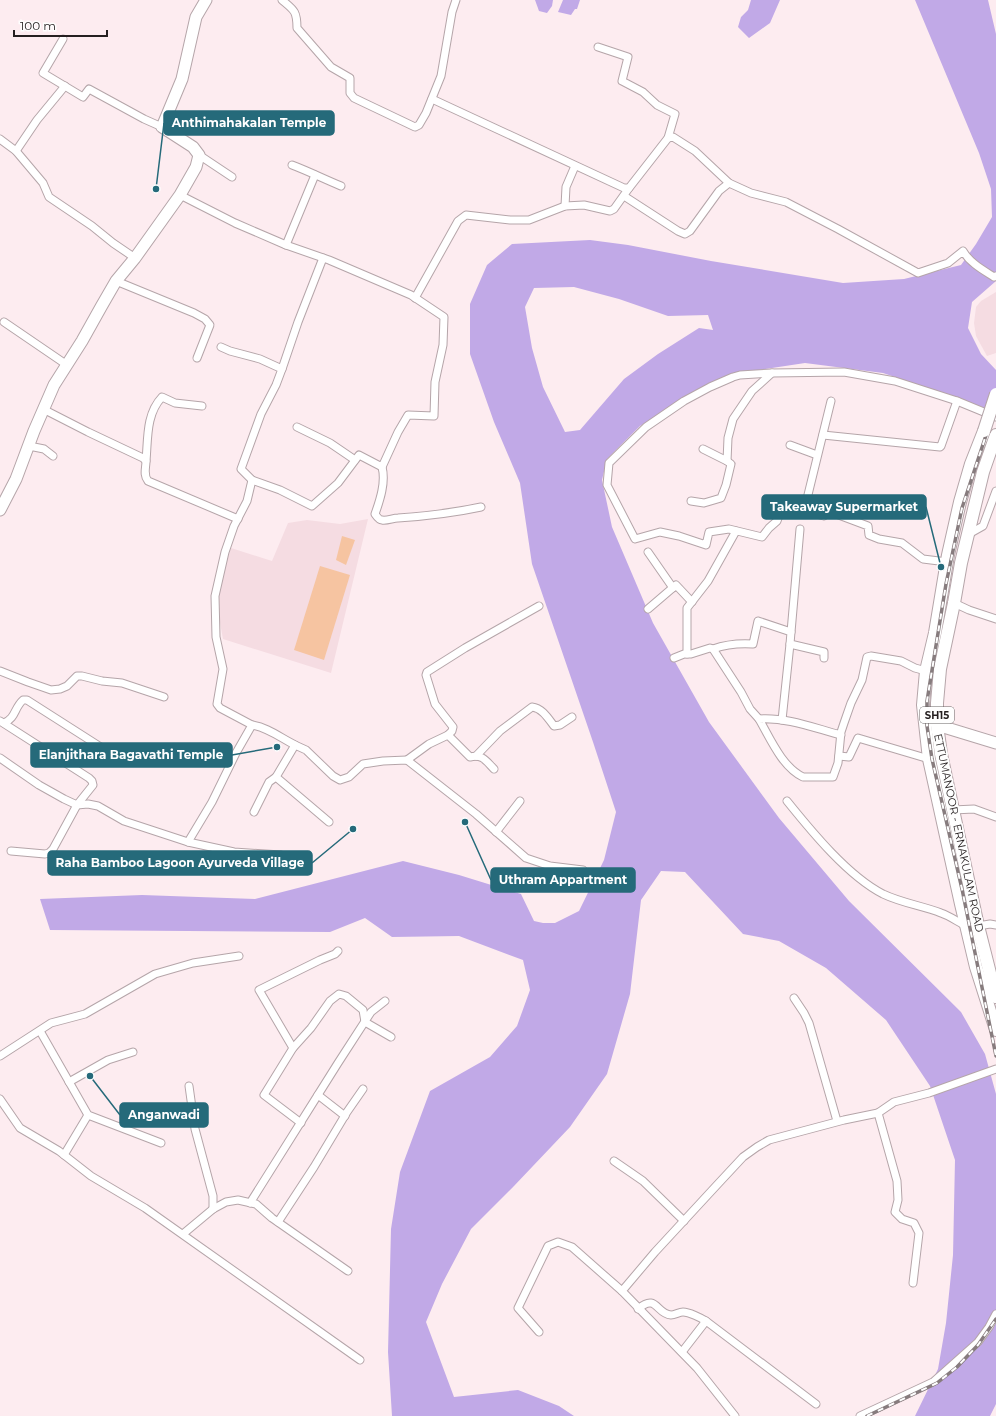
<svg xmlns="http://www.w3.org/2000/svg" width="996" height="1416" font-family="Montserrat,sans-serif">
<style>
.built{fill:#f5dce2}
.green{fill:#f6c4a1}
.water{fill:#c1a9e7;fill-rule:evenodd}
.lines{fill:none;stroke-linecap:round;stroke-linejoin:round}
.street-casing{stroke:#b5a5a9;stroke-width:9}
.secondary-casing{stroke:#b5a5a9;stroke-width:13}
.primary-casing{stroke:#b5a5a9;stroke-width:14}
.street{stroke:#fff;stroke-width:7}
.secondary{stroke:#fff;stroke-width:11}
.primary{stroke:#fff;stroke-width:12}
.rail-casing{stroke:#877c7e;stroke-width:3.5}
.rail{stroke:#fefefe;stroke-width:2;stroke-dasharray:6;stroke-linecap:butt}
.primary-bridge-casing{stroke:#b5a5a9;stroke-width:14;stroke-linecap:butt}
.primary-bridge{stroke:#fff;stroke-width:12}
.labels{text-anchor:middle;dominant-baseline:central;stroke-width:3.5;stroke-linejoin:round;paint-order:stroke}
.shield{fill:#fefefe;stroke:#666263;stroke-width:1}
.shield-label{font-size:10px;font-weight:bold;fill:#251f20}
.street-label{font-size:11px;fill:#251f20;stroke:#fefefe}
.leader{fill:none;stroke:#256a7a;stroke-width:1.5}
.callout-dot{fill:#256a7a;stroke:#fefefe;stroke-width:1.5}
.callout{fill:#256a7a;stroke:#256a7a;stroke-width:1.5}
.callout-label{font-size:12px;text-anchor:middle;font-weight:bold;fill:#fff}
</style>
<rect width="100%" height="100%" fill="#fdecf0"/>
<g class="built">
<path d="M996,292V353L987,356L976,336L974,323L976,307L981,301Z"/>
<path d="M368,519L331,673L223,639L216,601L224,567L231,548L272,561L288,523L307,520L340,524Z"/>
</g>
<g class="green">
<path d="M342,536L355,540L346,565L336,560Z"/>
<path d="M320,566L350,575L324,660L294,650Z"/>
</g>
<g class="water">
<path d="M535,0H553L552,6L547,13L539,11Z"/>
<path d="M563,0H580L577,9H575L571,15L558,12Z"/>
<path d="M751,0H780L770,23L749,38L738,27L741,17L748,10Z"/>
<path d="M915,0H988L996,34V281L972,302L968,328L981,354L996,370V414L982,407L928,388L883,373L805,363L733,374L697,390L640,426L607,459L602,480L612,527L653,623L709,722L779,818L849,901L961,1012L985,1054L996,1094V1404L990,1416H915L938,1369L946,1323L953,1255L955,1160L930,1086L886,1020L826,968L779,941L743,934L685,872L661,871L641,900L630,994L607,1074L570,1127L514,1186L471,1229L442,1284L426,1322L454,1397L518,1390L559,1406L574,1416H392L388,1352L391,1229L400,1172L430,1091L490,1057L517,1026L530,990L523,960L459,936L392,937L365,918L330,932L50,930L40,899L142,895L255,899L403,861L459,875L521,894L534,921L543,923H555L579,911L604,860L616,812L593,742L532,564L520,483L494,422L470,354V304L487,265L512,244L590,240L628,245L711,261L843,283L904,279L961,265L976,244L992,217L991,189L979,153ZM574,287L619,299L668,316L708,315L713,330L699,328L658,354L624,379L580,430L565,432L543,387L532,348L525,307L534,288Z"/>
</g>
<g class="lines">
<g class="street-casing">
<g id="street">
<path d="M282,0C294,10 297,11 297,28L331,67L350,78V93L354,98L415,127L419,125L426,113L441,76L452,12L456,0"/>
<path d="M63,39L43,73L83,97L89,89L144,119L162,127"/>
<path d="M598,47L628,57L622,81L643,92L657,105L675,114L668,138"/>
<path d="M432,99L624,188H629L668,138L673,137L695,151L729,183L751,193L786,202L838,229L918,273L948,263L963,251C970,263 983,270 994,277L996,276"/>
<path d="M0,139L16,151L43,183L49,197L92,226L113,243L135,258"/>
<path d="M16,151L37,120L65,86"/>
<path d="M199,155L232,177"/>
<path d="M292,165C308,171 324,179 341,186"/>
<path d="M180,195L235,223L286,245L329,260L411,295L444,317L443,345L435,382L434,416L408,415L398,432L382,467L359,455L338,483L312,506L280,490L252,480L247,501L234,526L225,552L215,596L216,637L223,669L217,704L220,708L252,725L236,753L212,802L188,842"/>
<path d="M624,196L678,231L685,234L690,231L719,191L729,183"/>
<path d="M565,206L566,187L575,166"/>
<path d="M286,245L315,175"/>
<path d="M116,281L194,313L205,319L210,325L197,358"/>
<path d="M415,298L458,221L466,215L510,220H529L565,206L584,205L610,211L614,209L629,188"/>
<path d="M4,322L67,365"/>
<path d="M221,347L230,351L260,359L282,369L276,385L261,414L241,469L252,480"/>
<path d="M282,369L298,322L323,258"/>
<path d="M772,373L740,375L733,377L710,387L684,401L646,427L609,463L607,485L635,539L660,532L679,536L706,545L709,532L729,529L762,537L769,528L777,521L781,510L801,513L804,511L824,516L828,511L868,526L869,535L879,539L902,543L923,559L947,562"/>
<path d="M43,409L88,432L143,458L146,461C146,468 143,475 148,481L238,519"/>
<path d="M297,427L330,443L355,460"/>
<path d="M823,435L940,447L941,446L957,401"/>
<path d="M790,445L817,455"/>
<path d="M29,446L44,449L53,456"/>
<path d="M703,449L727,461L728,438L733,419L752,391L772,373L844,372L895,381L957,401L996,417"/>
<path d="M146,461C148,438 146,414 162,397L175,403L202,406"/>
<path d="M382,467C386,482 380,500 375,514C377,517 379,520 382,520C387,521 393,518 398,518C426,516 453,513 481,507"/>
<path d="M691,501L704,503L721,498L726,485L731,464L727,461"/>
<path d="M804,511L831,401"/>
<path d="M967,535L983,526L996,491"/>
<path d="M648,552L673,588"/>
<path d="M954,603L969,610L996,619"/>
<path d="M648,609L676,585L692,602"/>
<path d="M791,632L800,529"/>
<path d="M713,649C727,644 738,643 753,644L758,621L791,632L790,644L824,652V658"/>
<path d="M687,654V608L708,581L736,531"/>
<path d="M674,658L684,654H691L710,648L713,649L741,692L750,709L759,719"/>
<path d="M0,671L28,682L51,690L60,689L67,686L77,676H82L102,681L122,683L164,697"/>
<path d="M782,720L790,644"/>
<path d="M0,721L89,778L92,781L93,785L77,805L53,849L49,853L45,854L11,851"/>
<path d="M4,723C16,718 14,708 23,700H27L110,753"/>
<path d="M252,725C267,727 281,738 295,745L276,777L329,822"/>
<path d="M448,735L452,731L453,727L435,704L426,675L427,672L465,648L539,606"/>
<path d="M841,735C814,728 787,717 759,719C770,738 782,767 803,777H833L838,763L841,732L844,723L851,703L862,680L867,657L871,656L901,661L915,668L926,671"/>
<path d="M295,745L306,750L333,776L340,780L349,777L363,764L383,761L407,760L476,814L526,858L550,866L583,870"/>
<path d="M476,756L500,731L532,707C542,708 548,718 554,726L560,725L572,717"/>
<path d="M839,756L849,757L858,738L929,759"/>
<path d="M0,758L39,785L64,799L77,805L88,804L98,806L124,821L188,842L234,852L281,855"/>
<path d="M407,760L429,744L448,735L470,757C483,754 486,761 494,769"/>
<path d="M787,801C812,832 848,876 883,894C902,903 923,906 941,913C950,916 958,922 966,926"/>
<path d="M953,810L974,809L996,817"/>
<path d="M254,812L269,782L276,777"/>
<path d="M496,832L520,801"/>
<path d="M978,926L990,924L996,925"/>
<path d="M794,998L804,1013L809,1023L837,1121"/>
<path d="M40,1031L88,1115L161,1143"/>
<path d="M293,1048L311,1028L330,1001L339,994L346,996L363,1010L365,1022L391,1037"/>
<path d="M0,1056L51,1023L85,1014L155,974L193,963L239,956"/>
<path d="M69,1082L108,1060L133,1052"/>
<path d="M189,1086L195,1129L213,1196V1209"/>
<path d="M318,1095L345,1116"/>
<path d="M0,1099L20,1128L59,1151L91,1176L145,1208L360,1360"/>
<path d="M301,1123L264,1095L293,1048L259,990L320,960L335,954L338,951"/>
<path d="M64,1155L88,1115"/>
<path d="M614,1161L643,1181L684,1221"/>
<path d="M250,1203L338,1063L371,1012L385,1001"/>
<path d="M278,1222L314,1167L347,1112L363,1089"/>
<path d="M183,1234L213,1209L226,1202L238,1200L256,1204L272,1218L348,1271"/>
<path d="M913,1283L919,1233L914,1223L902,1219L895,1212L898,1200L897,1181L878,1113L894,1102L929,1093L996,1069"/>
<path d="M638,1309C657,1293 656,1314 671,1315C675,1315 679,1312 683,1312C689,1312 701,1318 706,1321"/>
<path d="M539,1332L518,1308L548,1246L558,1242L572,1247L622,1291"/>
<path d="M682,1352L706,1321L816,1404"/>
<path d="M735,1416L697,1368L622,1291L655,1252L716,1186L743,1157L757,1147L769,1140L844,1120L878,1113"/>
<path d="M860,1416L933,1382L978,1342L989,1327L996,1314"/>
</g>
</g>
<g class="secondary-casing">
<g id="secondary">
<path d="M0,510L16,479L34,431L54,385L82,341L101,307L116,281L135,258L180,195L196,167L199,155L193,147L162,127L182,79L196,17L206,0"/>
<path d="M937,725L996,743"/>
</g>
</g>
<g class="primary-casing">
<g id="primary">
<path d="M984,431L971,464L960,502L948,555L935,633L926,671L923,705L929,759L961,904L976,967L996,1030"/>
<path d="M996,435L983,472L961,563L954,603L940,669L937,703V725L941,754L978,926L996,997"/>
</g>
</g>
<use href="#street" class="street"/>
<use href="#secondary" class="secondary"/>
<use href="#primary" class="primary"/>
<g class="rail-casing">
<g id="rail">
<path d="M996,405L962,508L946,584L927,701V726L932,759L962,889L996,1056"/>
<path d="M867,1416L937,1383L957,1367L978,1345L996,1319"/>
</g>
</g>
<use href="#rail" class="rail"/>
<g class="primary-bridge-casing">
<path id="primary-bridge" d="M984,431L996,394"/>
</g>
<use href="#primary-bridge" class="primary-bridge"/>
</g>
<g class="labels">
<rect class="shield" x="920" y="707" width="34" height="16" rx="3"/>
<g class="shield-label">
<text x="937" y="715">SH15</text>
</g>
<g class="street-label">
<text transform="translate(959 833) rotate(78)">ETTUMANOOR - ERNAKULAM ROAD</text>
</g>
</g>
<path class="leader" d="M156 189L164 123M941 567L926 507M277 747L232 755M353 829L312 863M465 822L491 880M90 1076L120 1115"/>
<g class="callout-dot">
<circle cx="156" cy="189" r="4"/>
<circle cx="941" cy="567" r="4"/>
<circle cx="277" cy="747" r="4"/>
<circle cx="353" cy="829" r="4"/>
<circle cx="465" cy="822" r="4"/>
<circle cx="90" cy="1076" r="4"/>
</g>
<g class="callout">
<rect x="164" y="111" width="170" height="24" rx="4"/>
<rect x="762" y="495" width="164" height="24" rx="4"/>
<rect x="31" y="743" width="201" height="24" rx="4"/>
<rect x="48" y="851" width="264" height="24" rx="4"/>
<rect x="491" y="868" width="144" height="24" rx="4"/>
<rect x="120" y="1103" width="88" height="24" rx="4"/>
</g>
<g class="callout-label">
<text x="249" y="127">Anthimahakalan Temple</text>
<text x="844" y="511">Takeaway Supermarket</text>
<text x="131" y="759">Elanjithara Bagavathi Temple</text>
<text x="180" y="867">Raha Bamboo Lagoon Ayurveda Village</text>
<text x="563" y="884">Uthram Appartment</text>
<text x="164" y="1119">Anganwadi</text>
</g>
<path d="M14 30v6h93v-6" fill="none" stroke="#251f20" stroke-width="2"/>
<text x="20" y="30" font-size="12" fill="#251f20" stroke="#fefefe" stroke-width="3" paint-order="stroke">100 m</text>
</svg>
